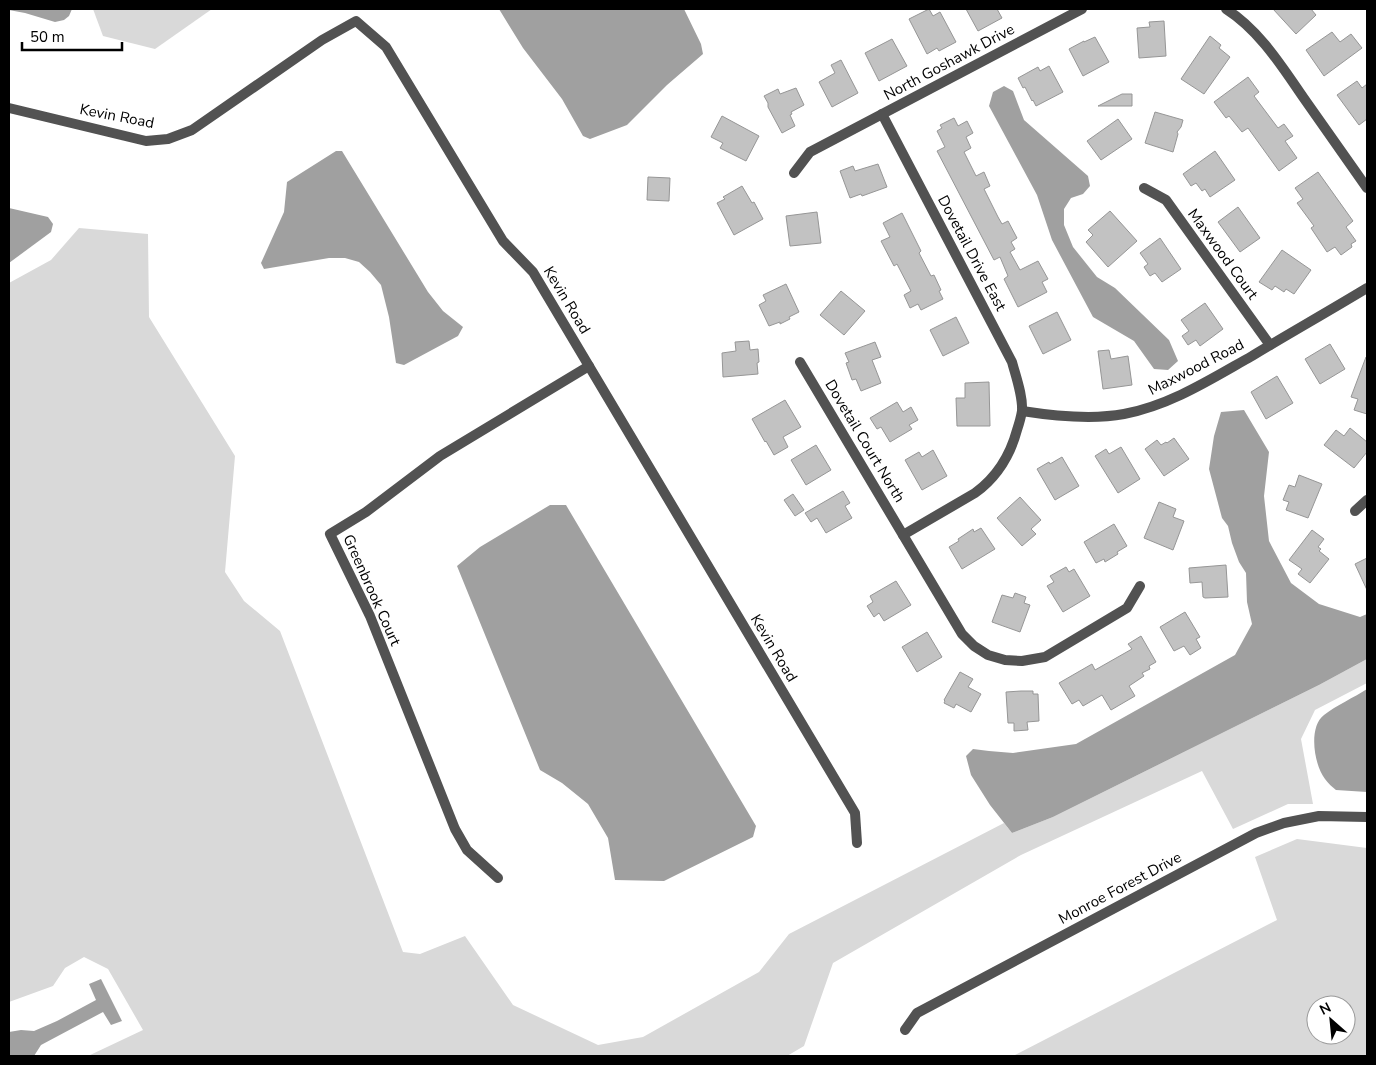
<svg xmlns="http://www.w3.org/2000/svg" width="1376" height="1065" font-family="'Nunito Sans',sans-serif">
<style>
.green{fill:#d9d9d9;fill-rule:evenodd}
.water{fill:#a0a0a0}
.building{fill:#c2c2c2;stroke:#969696}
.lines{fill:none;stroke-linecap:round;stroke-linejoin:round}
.street{stroke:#525252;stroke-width:10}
.labels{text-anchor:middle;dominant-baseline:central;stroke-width:4;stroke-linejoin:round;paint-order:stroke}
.street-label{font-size:15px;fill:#000;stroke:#fff}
</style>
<rect width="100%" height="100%" fill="#fff"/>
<g class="green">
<path d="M93,9H212L155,49L103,36Z"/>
<path d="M79,228L148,234L149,317L235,456L225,572L244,601L280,631L403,952L420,954L465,936L513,1005L598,1045L643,1037L759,972L789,934L1004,823L1012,833L1053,817L1319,685L1367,659V683L1315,710L1301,739L1313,804H1288L1233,829L1202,771L1021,855L833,963L804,1046L787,1056H88L143,1030L108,969L84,957L65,968L53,986L9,1002V283L51,260Z"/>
<path d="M1297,839L1367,848V1056H1013L1277,920L1255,857ZM1316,1005H1346V1035H1316Z"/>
</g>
<g class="water">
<path d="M9,9H72L69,16L64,20L55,22L25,13L9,10Z"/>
<path d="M499,9H684L701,44L703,54L667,85L627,125L590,139L583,136L562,99L523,48Z"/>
<path d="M1004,86L1013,91L1024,120L1088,176L1090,186L1083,194L1071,198L1064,209V225L1073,247L1097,277L1115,288L1169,340L1178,361L1168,370L1154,369L1134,341L1093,317L1052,240L1037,195L989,106L993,92Z"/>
<path d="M336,151H342L428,292L443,311L463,327L458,336L404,365L396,363L389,317L381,285L370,272L359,262L345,258H329L264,269L261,263L284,212L287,182Z"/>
<path d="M9,208L48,217L53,224L51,232L9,263Z"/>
<path d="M1244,410L1269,452L1264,496L1269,541L1291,583L1319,604L1360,617L1367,614V659L1319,685L1053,817L1012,833L990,805L971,775L966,756L973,749L989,751L1013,753L1076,744L1235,655L1252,624L1247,602L1246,573L1239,562L1232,543L1228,526L1222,518L1209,469L1214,436L1221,412Z"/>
<path d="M550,505H566L756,826L753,837L664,881L615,880L608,838L588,804L562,783L540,770L457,566L480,547Z"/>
<path d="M1367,689V792L1336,790C1332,787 1328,783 1325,779C1314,765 1308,727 1324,715C1335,706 1355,697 1367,689Z"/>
<path d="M101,979L122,1021L111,1025L103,1012L41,1045L34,1056H9V1032L21,1030L34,1031L57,1021L96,1000L89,984Z"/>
</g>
<g class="building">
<path d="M929,9L933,16L940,12L956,42L939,51L937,48L927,54L909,19Z"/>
<path d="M966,9H997L1002,18L978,31Z"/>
<path d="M1273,9H1311L1316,15L1296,34Z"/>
<path d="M1164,21L1166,56L1139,58L1137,28L1150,27L1149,22Z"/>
<path d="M1332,32L1340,42L1351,34L1362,48L1324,76L1306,50Z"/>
<path d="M1210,36L1221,45L1219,48L1230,57L1204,94L1181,79Z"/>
<path d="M1095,37L1109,62L1083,76L1069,49L1084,41V42Z"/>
<path d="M892,39L907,66L879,81L865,53Z"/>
<path d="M841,60L858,93L832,107L819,82L835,73L831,65Z"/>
<path d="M1049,66L1063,92L1036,106L1033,100L1032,101L1025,87L1023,88L1018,78L1038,67L1040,71Z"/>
<path d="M1248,77L1259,92L1254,96L1278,128L1284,124L1293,136L1285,141L1297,158L1279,171L1248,128L1242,132L1229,116L1226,118L1214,102Z"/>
<path d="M1357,81L1362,88L1367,84V119L1359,125L1337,95Z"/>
<path d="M796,88L804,105L791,112L792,114L790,115L795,126L782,133L768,107V103L764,96L778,89L780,94Z"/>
<path d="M1122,94H1132V106H1098Z"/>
<path d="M1155,112L1183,120L1181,127L1177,132L1178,134L1173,152L1145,143Z"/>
<path d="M722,116L759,136L746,161L720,148L723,143L711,137Z"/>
<path d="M954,118L958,126L967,121L973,133L966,137L971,148L964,152L976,176L984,172L990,186L984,189L998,217L1002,224L1008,221L1017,238L1011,242L1015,249L1010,252L1020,270L1038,261L1048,279L1042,282L1047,292L1018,307L1004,279L1008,276L1000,257L994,260L937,151L945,147L937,131L942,128L940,125Z"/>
<path d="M1118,119L1132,139L1101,160L1087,141Z"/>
<path d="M1215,151L1235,180L1210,197L1205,189L1202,191L1196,183L1191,186L1183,174Z"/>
<path d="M878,164L887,187L862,196L861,194L850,198L840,171L853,166L855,171Z"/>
<path d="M1318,172L1353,221L1346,227L1356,241L1351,244L1352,247L1341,255L1335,247L1327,252L1311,228L1314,226L1297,203L1303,199L1295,188Z"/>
<path d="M648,177L670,178L669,201L647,200Z"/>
<path d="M742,186L752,203L754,202L763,219L734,235L717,203L725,199L723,197Z"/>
<path d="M1238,207L1260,238L1240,252L1218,222Z"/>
<path d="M1110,211L1137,241L1108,267L1086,242L1093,235L1088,230Z"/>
<path d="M817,212L821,243L790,246L786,216Z"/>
<path d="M902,213L921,251L919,253L931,276L934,275L941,290L939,291L943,299L921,310L918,304L910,308L904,295L911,291L897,264L894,266L881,241L890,237L883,223Z"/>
<path d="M1160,238L1181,269L1162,282L1155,273L1150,276L1144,267L1148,264L1140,253Z"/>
<path d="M1282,250L1311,270L1294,294L1286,289L1284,292L1275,286L1272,290L1259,282Z"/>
<path d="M786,284L799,312L789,317L790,319L780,324V322L769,326L759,305L766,301L763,295Z"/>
<path d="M841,291L865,311L844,335L820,315Z"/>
<path d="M1205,303L1223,329L1200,346L1196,340L1188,345L1182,336L1189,331L1181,320Z"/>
<path d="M1057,312L1071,340L1043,354L1029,326Z"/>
<path d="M956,317L969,343L943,356L930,330Z"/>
<path d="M749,341L750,350L758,349L759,362L757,363L758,374L723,377L722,353L736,351L735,342Z"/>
<path d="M875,342L881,357L872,360L881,383L861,391L856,379L852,380L846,363L849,362L845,353Z"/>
<path d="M1330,344L1345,369L1320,384L1305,359Z"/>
<path d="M1109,350L1111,359L1128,356L1132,385L1103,389L1098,351Z"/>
<path d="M1366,357H1367V414L1354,410L1358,399L1351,397Z"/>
<path d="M1277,376L1293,403L1266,419L1251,392Z"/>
<path d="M989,382L990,426H957L956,398H965V383Z"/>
<path d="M785,400L801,427L783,437L788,447L774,455L766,441L765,442L752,419Z"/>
<path d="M897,402L903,412L911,407L918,420L909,425L912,429L890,442L881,427L877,429L870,418Z"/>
<path d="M1350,428L1367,442V452L1354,468L1324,445L1336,430L1344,436Z"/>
<path d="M1174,438L1189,459L1164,476L1145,449L1157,440L1161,445L1166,442L1167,443Z"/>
<path d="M816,445L831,470L806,485L791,460Z"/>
<path d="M1121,447L1140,479L1118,493L1095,456L1106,449L1109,454Z"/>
<path d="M933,450L947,476L922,490L905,460L919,452L922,457Z"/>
<path d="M1062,457L1079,486L1055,500L1037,469L1049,462L1050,464Z"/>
<path d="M1299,475L1322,484L1308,518L1286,510L1289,502L1283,500L1289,485L1295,487Z"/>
<path d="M843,491L850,503L845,506L852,518L826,533L817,518L811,522L805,513Z"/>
<path d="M793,494L804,510L795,516L784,500Z"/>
<path d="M1020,497L1041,520L1031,529L1036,534L1022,546L997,518Z"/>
<path d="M1159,502L1176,509L1173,517L1184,521L1173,550L1144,538Z"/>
<path d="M1114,524L1127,546L1117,552L1118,554L1105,562L1104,559L1096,563L1084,542Z"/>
<path d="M981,528L995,549L962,569L949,547L959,541L958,539L973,529L974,532Z"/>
<path d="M1312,530L1324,539L1318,547L1321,549L1319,551L1329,559L1310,583L1298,574L1302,569L1289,560Z"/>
<path d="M1367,558V590L1355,564Z"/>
<path d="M1226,565L1228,597L1205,598L1203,597L1202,582L1190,583L1189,568Z"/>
<path d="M1066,567L1069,572L1074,569L1090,596L1063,612L1047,586L1054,582L1050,576Z"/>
<path d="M896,581L911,605L884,621L879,613L874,617L867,606L873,602L870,596Z"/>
<path d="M1015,593L1026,597L1024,603L1030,605L1020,632L992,622L1002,595L1013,598Z"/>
<path d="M1185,612L1200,637L1196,639L1201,648L1190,655L1184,646L1174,651L1160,627Z"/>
<path d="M927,632L942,657L917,672L902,647Z"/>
<path d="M1141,636L1156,662L1149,666L1150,669L1142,673L1144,676L1129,686L1135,696L1111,710L1102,695L1083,706L1079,700L1072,704L1059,683L1092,664L1095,670L1132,649L1128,644Z"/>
<path d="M960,672L973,679L968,687L981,694L971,712L956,704L954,708L944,703L945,701L944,700Z"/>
<path d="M1021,691H1033V694H1038L1039,721L1027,722L1028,730L1014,731V723H1008L1006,692Z"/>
</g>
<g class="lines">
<g class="street">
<path d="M1226,9C1259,30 1281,65 1303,97C1325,128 1346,158 1367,188"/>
<path d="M9,108L146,141L168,139L192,130L322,40L356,21L386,47L503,241L533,272L855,813L857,843"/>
<path d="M882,114L1012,362C1016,377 1023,396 1022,411C1021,417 1019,424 1017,430C1010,456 997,477 975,493L903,535"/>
<path d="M794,173L810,152L1082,9"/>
<path d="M1144,188L1166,200L1270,345"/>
<path d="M800,362L962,634L974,646L988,655L1005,660L1022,661L1045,657L1127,608L1140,586"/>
<path d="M1022,411C1054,416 1092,420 1124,414C1171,405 1211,379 1252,356C1290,333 1329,311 1367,288"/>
<path d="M1355,511L1367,500"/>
<path d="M498,878L467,850L455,829L370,616L330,534L366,512L440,456L589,366"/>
<path d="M905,1030L917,1013L1256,833L1284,823L1319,816L1367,817"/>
</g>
</g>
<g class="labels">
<g class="street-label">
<text transform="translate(949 62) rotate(-28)">North Goshawk Drive</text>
<text transform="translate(117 116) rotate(11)">Kevin Road</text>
<text transform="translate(972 253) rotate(62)">Dovetail Drive East</text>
<text transform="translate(1223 254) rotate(54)">Maxwood Court</text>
<text transform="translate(567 300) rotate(59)">Kevin Road</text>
<text transform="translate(1196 367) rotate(-27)">Maxwood Road</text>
<text transform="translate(865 441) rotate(59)">Dovetail Court North</text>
<text transform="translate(372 590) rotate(66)">Greenbrook Court</text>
<text transform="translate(774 648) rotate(59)">Kevin Road</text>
<text transform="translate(1120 888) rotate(-28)">Monroe Forest Drive</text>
</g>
</g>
<rect width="1376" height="1065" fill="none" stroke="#000000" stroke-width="20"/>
<g transform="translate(1331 1020) rotate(333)"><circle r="24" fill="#ffffff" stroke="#999999"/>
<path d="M0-4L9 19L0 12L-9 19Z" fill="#000000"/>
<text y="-8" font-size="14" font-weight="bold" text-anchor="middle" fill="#000000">N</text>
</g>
<path d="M22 42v8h100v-8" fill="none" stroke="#000000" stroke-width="2.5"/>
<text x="30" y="42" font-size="15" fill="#000000" stroke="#ffffff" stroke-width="4" paint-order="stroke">50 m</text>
</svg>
